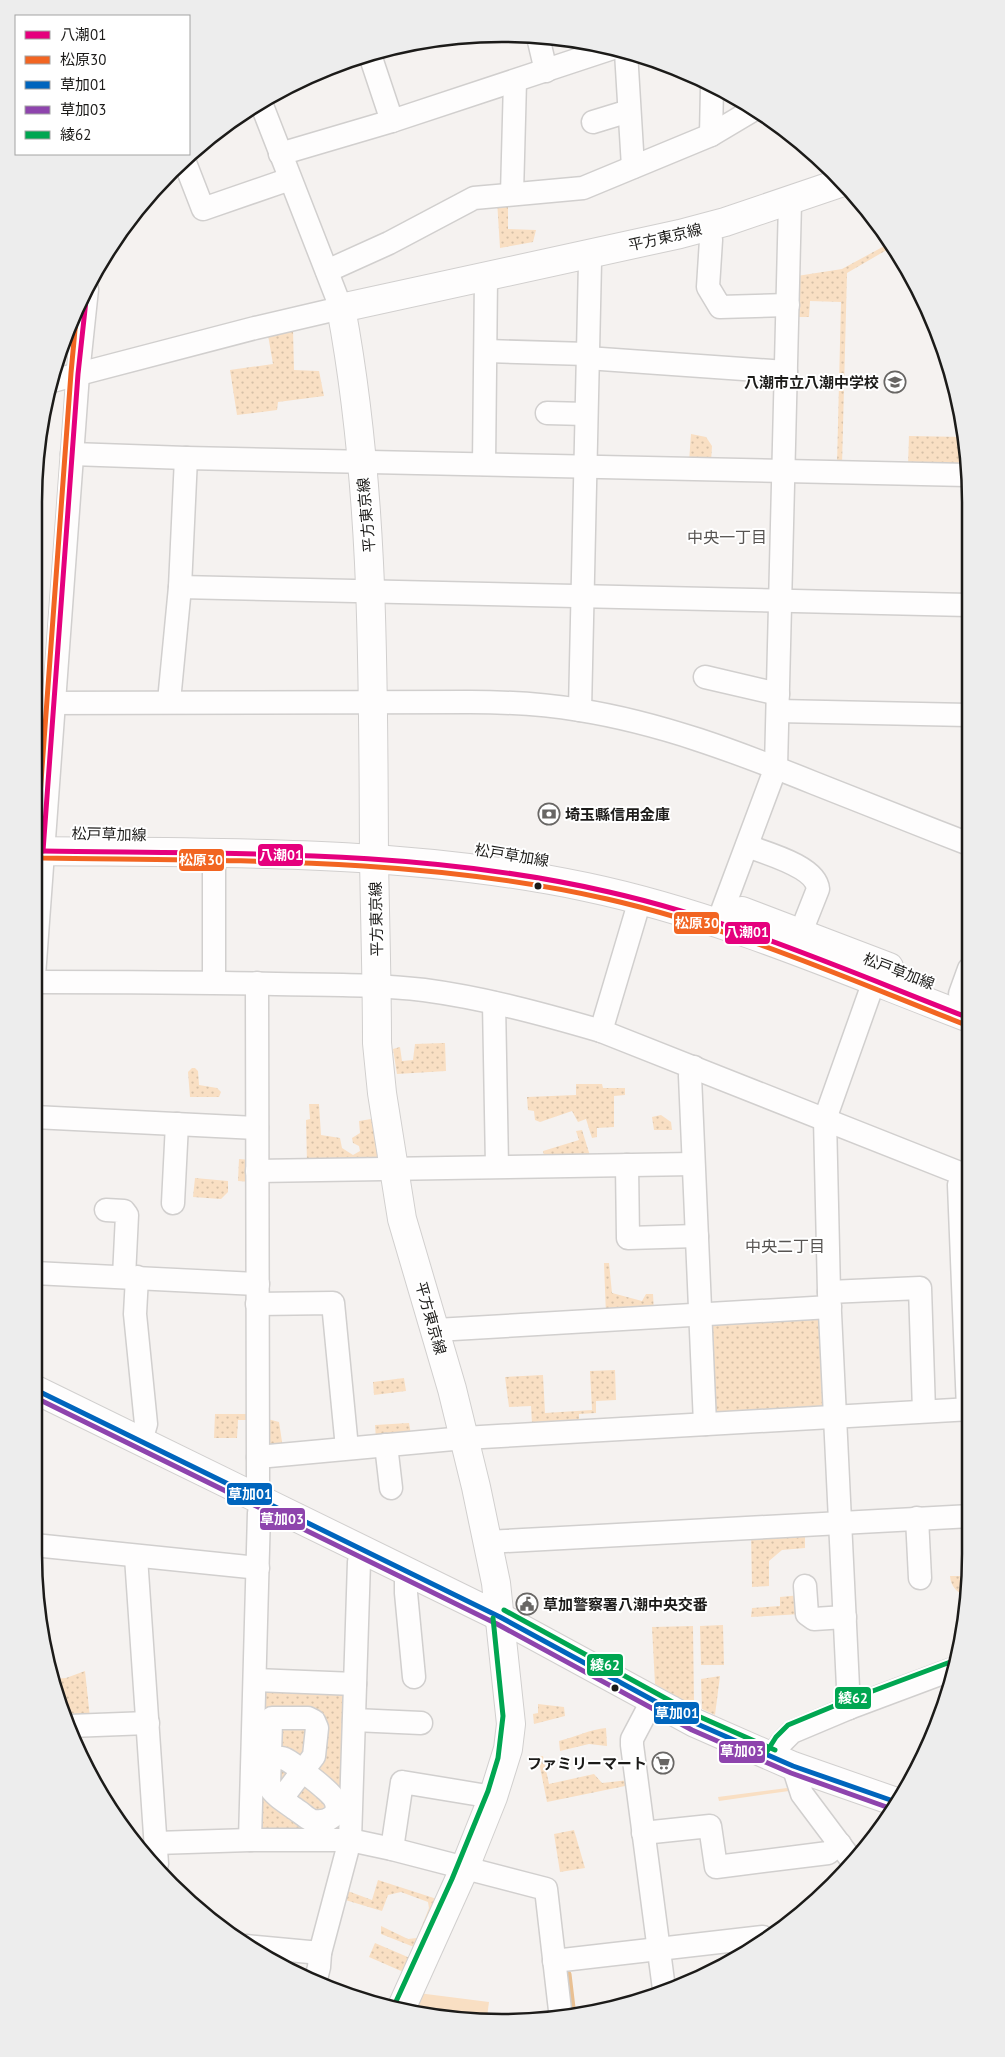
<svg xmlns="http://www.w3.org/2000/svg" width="1005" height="2057" font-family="'PT Sans','Noto Sans JP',sans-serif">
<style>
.grass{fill:#f9dfc3}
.park{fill:url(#park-dots)}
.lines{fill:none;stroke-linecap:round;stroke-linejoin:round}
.stream{stroke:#e9c092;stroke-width:5}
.minor-casing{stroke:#d1cfce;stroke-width:25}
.major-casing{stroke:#d1cfce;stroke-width:30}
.minor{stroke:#fefdfd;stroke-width:22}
.major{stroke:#fefdfd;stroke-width:28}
.bus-1-casing{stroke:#fff;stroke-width:9}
.bus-2-casing{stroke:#fff;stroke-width:9}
.bus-3-casing{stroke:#fff;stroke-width:9}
.bus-4-casing{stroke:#fff;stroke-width:9}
.bus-5-casing{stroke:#fff;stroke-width:9}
.bus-1{stroke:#e5007d;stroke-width:5}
.bus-2{stroke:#f26522;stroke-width:5}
.bus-3{stroke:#0065bd;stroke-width:5}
.bus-4{stroke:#8e44ad;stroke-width:5}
.bus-5{stroke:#00a651;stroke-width:5}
.bus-dot{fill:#1c1b19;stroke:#fff;stroke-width:2}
.labels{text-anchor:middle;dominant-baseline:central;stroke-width:4;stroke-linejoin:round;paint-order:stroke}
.street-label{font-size:15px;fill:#1c1b19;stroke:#fff}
.poi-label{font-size:15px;font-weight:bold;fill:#1c1b19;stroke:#fff;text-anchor:end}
.neighbourhood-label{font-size:16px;fill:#575452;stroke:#fff}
.rim{fill:none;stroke:#1c1b19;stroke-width:2.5}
.line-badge{stroke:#fff;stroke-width:2}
.badge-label{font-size:14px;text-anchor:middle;font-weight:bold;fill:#fff}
</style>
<defs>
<pattern id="park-dots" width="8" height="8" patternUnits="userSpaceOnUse" patternTransform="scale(1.25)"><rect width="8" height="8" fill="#f9dfc3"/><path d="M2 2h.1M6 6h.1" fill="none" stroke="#d5bfa7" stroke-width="1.8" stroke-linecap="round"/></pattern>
</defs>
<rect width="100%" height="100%" fill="#f5f2f0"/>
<g class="grass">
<path d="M787,1788L789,1791L719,1801L718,1797Z"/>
<path d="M418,1993L489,2002L487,2017L411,2014Z"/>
</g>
<g class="park">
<path d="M508,199V229L536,230L533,242L500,248L497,200Z"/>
<path d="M888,244L890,248L847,273L842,465H837L841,302L810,301L809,317H796L797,276L842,269Z"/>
<path d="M293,329L294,370L319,371L324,396L278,402L277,410L237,415L230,370L273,364L268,335Z"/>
<path d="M691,434L706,437L712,446L711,462H689Z"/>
<path d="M909,436L966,437L967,468L908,466Z"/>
<path d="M445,1043L446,1071L397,1074L393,1049L400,1047L402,1061L413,1060L415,1044Z"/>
<path d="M192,1068H195L198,1071L199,1085L217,1088L221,1092L219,1097H190L188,1072Z"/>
<path d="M576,1084H602L603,1088H625V1095L614,1096V1127L597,1128V1137L592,1138L586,1119L578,1122L572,1111L540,1122L535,1120L534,1111L528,1110L527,1097L576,1095Z"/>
<path d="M309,1104H319L321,1135L340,1138L342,1148L353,1155L360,1151L359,1146L353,1143L352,1138L360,1133L359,1121L377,1118L382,1157L378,1163H307L306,1120L310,1119Z"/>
<path d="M661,1115L671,1122L672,1130H654L652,1117Z"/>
<path d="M582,1130L591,1159H545L543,1151L579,1140L576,1131Z"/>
<path d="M239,1159L251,1160V1182L238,1181Z"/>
<path d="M195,1178L228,1181V1192L221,1199L193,1197Z"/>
<path d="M604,1263H609L612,1293L642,1301L646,1294H653L654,1312L606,1315Z"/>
<path d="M824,1317L828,1404L823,1410L717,1416L712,1411L708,1326L713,1320Z"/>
<path d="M615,1370L616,1400L596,1401V1413L579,1414V1421L532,1424L531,1406L509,1407L505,1377L543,1375L545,1413L592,1410L590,1371Z"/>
<path d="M404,1378L406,1391L374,1395L373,1382Z"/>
<path d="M247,1408L252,1420H238L237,1438H214L215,1414H246Z"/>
<path d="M264,1418L279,1422L283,1448L272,1449L264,1442Z"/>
<path d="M409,1423L411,1435L376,1439L375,1425Z"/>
<path d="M805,1530V1548L782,1550L769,1561V1586L752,1587L751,1534Z"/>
<path d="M970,1570L967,1596C957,1593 951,1587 950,1576H966Z"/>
<path d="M801,1595L802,1614L751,1617L752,1608L780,1606V1597Z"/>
<path d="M723,1625L724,1665H701L700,1626Z"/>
<path d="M693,1626L694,1702L688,1703L655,1684L652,1627Z"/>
<path d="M85,1671L90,1718H66L63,1705H59L54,1679L66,1678Z"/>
<path d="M720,1676L715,1715L702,1709L701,1679Z"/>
<path d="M261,1691L347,1693L344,1827L338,1832L263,1833L257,1827Z"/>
<path d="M538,1704L564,1707L565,1716L534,1724L533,1714L538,1713Z"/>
<path d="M606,1728L607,1746L589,1744L560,1751L559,1741C575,1737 591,1729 606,1728Z"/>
<path d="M543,1756L549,1784L594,1774L602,1783L629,1780L630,1785L547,1802L538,1757Z"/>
<path d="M574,1830L585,1868L560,1872L554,1834Z"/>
<path d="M378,1880L440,1900L419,1949L381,1934V1926L408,1939L417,1938L429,1908L428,1902L401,1892L388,1895L382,1911L342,1899L345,1890L372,1900Z"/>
<path d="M375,1943L410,1958L408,1974L369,1957Z"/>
</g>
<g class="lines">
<path class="stream" d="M569,1974L574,2016"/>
<g class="minor-casing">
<g id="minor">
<path d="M538,37L546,71"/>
<path d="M626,52L633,167"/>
<path d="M370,55L392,121"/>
<path d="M593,122L629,111"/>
<path d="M711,135L712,87"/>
<path d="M280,154L392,121L613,48"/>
<path d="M184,160L203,209L290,179"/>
<path d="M512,194L515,81"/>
<path d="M708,227L711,240L708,287L720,307L788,305"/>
<path d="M327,271L389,243L474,198L583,188L711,135L753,110"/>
<path d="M487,351L587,354"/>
<path d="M587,358L786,372"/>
<path d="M52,381L255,328L341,308L261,103"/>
<path d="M547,413L586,414"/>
<path d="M72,454L186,458L967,475"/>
<path d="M484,464L486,277"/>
<path d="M180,587L968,605"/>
<path d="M705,677L778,694"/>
<path d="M169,701L180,587L186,458"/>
<path d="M34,703L470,702C506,702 543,704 579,710C661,723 737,752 814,783C865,803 917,824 969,844"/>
<path d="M580,710L590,262L588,254"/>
<path d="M778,711L968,715"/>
<path d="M747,846C765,853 816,866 818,889L801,932"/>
<path d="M214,854V982"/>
<path d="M718,922L776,767L790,202"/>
<path d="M34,976L78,374L87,289"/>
<path d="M34,982C115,982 195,982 276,984C326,985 375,984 424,990C484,998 543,1014 601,1031L970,1177"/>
<path d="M960,994L969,969"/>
<path d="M494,1003L497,1166"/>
<path d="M601,1031L640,900"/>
<path d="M694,1067L690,1076L705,1424"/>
<path d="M34,1117L257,1128"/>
<path d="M627,1165L628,1238L697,1236"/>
<path d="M257,1171L693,1164"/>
<path d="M963,1174L959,1185L968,1409"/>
<path d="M173,1203L177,1124"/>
<path d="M106,1210L124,1211L127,1215L124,1277"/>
<path d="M34,1273L258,1284"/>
<path d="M137,1277L135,1314L146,1424L141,1441"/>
<path d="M829,1292L920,1288L924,1411"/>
<path d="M257,1304L333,1303L347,1448"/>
<path d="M436,1330L830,1307"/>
<path d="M386,1445L391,1488"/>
<path d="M258,1457L464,1438L971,1409"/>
<path d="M252,1495L258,1484L257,983"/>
<path d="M917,1518L920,1578"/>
<path d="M487,1542L971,1516"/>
<path d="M34,1545L258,1568"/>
<path d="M136,1557L157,1864"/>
<path d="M406,1570V1593L414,1677"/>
<path d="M805,1586L807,1614L814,1619L845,1617"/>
<path d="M255,1680L355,1684"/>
<path d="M652,1701L632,1739V1745L664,1989"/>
<path d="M849,1708L829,1292L825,1119L874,981"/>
<path d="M354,1720L421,1723"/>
<path d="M70,1726L148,1723"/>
<path d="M270,1757C275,1757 280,1757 285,1759C293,1763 332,1792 335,1800C342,1815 327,1823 314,1821C308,1820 303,1814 298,1811C289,1804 274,1796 269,1786L271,1722L272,1718H308L314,1721L317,1728L314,1756L282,1798"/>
<path d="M772,1757L782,1742L792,1732L849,1708L956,1668"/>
<path d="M793,1766L802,1794L853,1862"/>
<path d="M643,1833L710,1826L716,1867L828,1853L840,1844"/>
<path d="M250,1840L259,1513L265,1502"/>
<path d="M156,1843L250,1840H350L392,1849L546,1889L561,2019"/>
<path d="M392,1849L402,1782L493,1797"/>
<path d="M246,1946L320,1953L350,1840L359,1562L364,1550"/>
<path d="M554,1961L763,1937"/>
<path d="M315,1983L319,1967L320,1953"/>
</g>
</g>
<g class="major-casing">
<g id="major">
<path d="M34,851C219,853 405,849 586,887C719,915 843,970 969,1018"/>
<path d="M742,911L889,967"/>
<path d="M34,1389L500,1617L695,1723L793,1766L899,1803"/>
<path d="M400,2011L465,1867L493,1797L508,1749L511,1724L496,1583L476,1487L452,1389L402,1219L382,1093L377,1043C377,982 375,920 374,858C373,674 375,490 341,308L680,234L725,222L840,183"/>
</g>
</g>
<use href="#minor" class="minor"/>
<use href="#major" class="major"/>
<g class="bus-1-casing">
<g id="bus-1">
<path d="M43,851C232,854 424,849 609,892C733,920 850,972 969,1018"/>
<path d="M43,851L78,374L87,291"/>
</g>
</g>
<g class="bus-2-casing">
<path id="bus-2" d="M77,308L71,373L36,850L38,857L43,858C231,861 422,857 607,899C731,927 848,979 966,1025"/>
</g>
<g class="bus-3-casing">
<path id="bus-3" d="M34,1389L500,1617L695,1723L793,1766L899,1803"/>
</g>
<g class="bus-4-casing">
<path id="bus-4" d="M34,1397L497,1624L692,1730L791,1773L895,1810"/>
</g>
<g class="bus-5-casing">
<g id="bus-5">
<path d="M504,1610L698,1716L775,1750"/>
<path d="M766,1753L776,1737L788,1725L846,1701L953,1661"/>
<path d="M393,2008L452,1879L488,1791L498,1758L503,1716L493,1618"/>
</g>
</g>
<use href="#bus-1" class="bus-1"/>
<use href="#bus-2" class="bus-2"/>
<use href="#bus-3" class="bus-3"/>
<use href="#bus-4" class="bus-4"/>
<use href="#bus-5" class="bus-5"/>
</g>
<defs>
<g id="school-ring" transform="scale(1.125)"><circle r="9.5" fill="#fff" stroke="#686664" stroke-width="1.5"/><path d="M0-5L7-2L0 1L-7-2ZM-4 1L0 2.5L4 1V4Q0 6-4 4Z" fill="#686664"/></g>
<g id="bank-ring" transform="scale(1.125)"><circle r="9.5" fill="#fff" stroke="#686664" stroke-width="1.5"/><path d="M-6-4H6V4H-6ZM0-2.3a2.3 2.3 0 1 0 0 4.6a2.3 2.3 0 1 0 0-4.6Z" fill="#686664"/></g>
<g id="civic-ring" transform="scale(1.125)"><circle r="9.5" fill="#fff" stroke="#686664" stroke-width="1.5"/><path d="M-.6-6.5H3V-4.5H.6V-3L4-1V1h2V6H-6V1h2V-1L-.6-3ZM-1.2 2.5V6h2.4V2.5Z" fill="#686664"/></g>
<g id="supermarket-ring" transform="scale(1.125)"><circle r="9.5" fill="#fff" stroke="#686664" stroke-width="1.5"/><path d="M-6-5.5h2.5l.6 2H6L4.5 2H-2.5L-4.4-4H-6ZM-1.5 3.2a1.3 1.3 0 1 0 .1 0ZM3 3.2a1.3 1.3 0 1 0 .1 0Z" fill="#686664"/></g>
</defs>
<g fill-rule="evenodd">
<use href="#school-ring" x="895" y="382"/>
<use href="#bank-ring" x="549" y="814"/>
<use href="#civic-ring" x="527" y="1604"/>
<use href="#supermarket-ring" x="663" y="1763"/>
</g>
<g class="bus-dot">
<circle cx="538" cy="886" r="4.5"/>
<circle cx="615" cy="1688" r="4.5"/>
</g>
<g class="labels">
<g class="street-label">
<text transform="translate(665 237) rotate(-13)">平方東京線</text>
<text transform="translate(366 515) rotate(-95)">平方東京線</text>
<text transform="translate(109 834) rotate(1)">松戸草加線</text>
<text transform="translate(512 855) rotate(9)">松戸草加線</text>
<text transform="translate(376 919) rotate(-91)">平方東京線</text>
<text transform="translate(899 971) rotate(21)">松戸草加線</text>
<text transform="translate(431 1318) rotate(74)">平方東京線</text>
</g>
<g class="poi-label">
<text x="879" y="382">八潮市立八潮中学校</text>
<text x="565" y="814" text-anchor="start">埼玉縣信用金庫</text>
<text x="543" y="1604" text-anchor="start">草加警察署八潮中央交番</text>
<text x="647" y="1763">ファミリーマート</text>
</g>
<g class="neighbourhood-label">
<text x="727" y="537">中央一丁目</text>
<text x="785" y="1246">中央二丁目</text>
</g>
</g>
<path d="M0 0H1005V2057H0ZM502 42H502A460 460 0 0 1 962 502V1554A460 460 0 0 1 502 2014H502A460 460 0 0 1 42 1554V502A460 460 0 0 1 502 42Z" fill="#ededed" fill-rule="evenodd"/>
<path class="rim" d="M502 42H502A460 460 0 0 1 962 502V1554A460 460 0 0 1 502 2014H502A460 460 0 0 1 42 1554V502A460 460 0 0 1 502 42Z"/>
<g class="line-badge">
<rect x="257" y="843" width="47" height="24" rx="5" fill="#e5007d"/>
<rect x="178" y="848" width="47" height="24" rx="5" fill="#f26522"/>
<rect x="673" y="911" width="47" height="24" rx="5" fill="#f26522"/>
<rect x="724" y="921" width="47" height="24" rx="5" fill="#e5007d"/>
<rect x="226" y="1482" width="47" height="24" rx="5" fill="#0065bd"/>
<rect x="259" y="1507" width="47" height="24" rx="5" fill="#8e44ad"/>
<rect x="586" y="1653" width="38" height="24" rx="5" fill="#00a651"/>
<rect x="834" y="1686" width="38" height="24" rx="5" fill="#00a651"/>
<rect x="653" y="1701" width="47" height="24" rx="5" fill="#0065bd"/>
<rect x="718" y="1740" width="48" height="24" rx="5" fill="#8e44ad"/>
</g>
<g class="badge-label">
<text x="281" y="860">八潮01</text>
<text x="201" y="865">松原30</text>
<text x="697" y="928">松原30</text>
<text x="747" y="937">八潮01</text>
<text x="250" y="1499">草加01</text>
<text x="282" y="1524">草加03</text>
<text x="605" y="1670">綾62</text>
<text x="853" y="1703">綾62</text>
<text x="677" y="1718">草加01</text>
<text x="742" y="1756">草加03</text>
</g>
<rect x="15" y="15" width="175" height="140" fill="#ffffff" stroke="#a4a4a3"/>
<rect x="25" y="31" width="25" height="8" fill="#e5007d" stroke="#a4a4a3"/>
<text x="60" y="40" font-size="15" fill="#1c1b19">八潮01</text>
<rect x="25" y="56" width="25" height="8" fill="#f26522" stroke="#a4a4a3"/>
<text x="60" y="65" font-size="15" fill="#1c1b19">松原30</text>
<rect x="25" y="81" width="25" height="8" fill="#0065bd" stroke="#a4a4a3"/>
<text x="60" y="90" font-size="15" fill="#1c1b19">草加01</text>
<rect x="25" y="106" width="25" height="8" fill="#8e44ad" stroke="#a4a4a3"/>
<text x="60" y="115" font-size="15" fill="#1c1b19">草加03</text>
<rect x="25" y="131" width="25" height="8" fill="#00a651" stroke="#a4a4a3"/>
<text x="60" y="140" font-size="15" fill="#1c1b19">綾62</text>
</svg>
